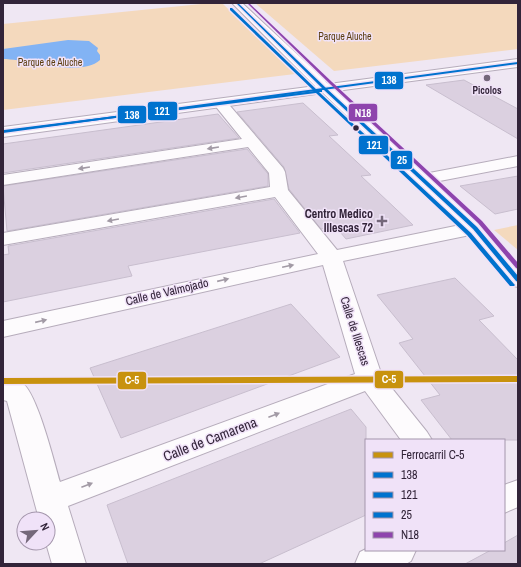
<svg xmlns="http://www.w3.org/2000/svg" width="521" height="567" font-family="'Archivo Narrow',sans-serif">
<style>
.green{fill:#f4d9bd}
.water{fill:#82b3f4}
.building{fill:#dbd0e0;stroke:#c8bece}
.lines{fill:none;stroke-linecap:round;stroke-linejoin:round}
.street-casing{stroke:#b6acbb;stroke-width:2}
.secondary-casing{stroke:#b6acbb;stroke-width:2}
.street{fill:#fdfbfd;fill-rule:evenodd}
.secondary{fill:#fdfbfd;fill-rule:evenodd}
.bus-1-casing{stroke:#f0e2f8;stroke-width:3}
.bus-2-casing{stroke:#f0e2f8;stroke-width:3}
.bus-3-casing{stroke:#f0e2f8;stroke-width:3}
.bus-4-casing{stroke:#f0e2f8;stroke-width:3}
.bus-1{fill:#0072ce;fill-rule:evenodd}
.bus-2{fill:#0072ce;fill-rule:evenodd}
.bus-3{fill:#0072ce;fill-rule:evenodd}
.bus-4{fill:#8e44ad;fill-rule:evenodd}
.rail-1-casing{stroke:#f0e2f8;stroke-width:3}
.rail-1{fill:#c8920e;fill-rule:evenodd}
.oneway{fill:#a29aa5}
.poi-dot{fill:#74687a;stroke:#f0e2f8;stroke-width:1.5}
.bus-dot{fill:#322439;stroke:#f0e2f8;stroke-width:1.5}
.labels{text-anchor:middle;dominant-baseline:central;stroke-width:3;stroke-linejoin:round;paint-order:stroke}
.far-park-label{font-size:10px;fill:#5b3e10;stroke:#f0e2f8}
.far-poi-label{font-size:10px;font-weight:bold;fill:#322439;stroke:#f0e2f8}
.poi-label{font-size:12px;font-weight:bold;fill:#322439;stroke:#f0e2f8;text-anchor:end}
.street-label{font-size:12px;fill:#322439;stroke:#f0e2f8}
.near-street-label{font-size:14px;fill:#322439;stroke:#f0e2f8}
.line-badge{stroke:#f0e2f8;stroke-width:1.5}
.badge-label{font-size:11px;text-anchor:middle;font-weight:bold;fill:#fff}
</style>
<rect width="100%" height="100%" fill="#efe7f3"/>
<g class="green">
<path d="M211,3H222L295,74L3,110V24Z"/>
<path d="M255,3H518V49L334,71Z"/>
<path d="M518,225V250L494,230Z"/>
</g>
<path class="water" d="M68,40L89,41L98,48L97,51L100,55V60C80,78 28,59 3,59V49Z"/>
<g class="building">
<path d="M464,80L518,109V139L426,85Z"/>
<path d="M303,103L338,135L329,136L371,175L361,176L413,225L346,239L335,226L321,229L289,189L284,167L237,112Z"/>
<path d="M218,114L239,138L3,173V144Z"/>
<path d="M247,149L268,174V186L7,231L3,186Z"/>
<path d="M518,176V209L495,214L460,186Z"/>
<path d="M274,199L300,233L128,266L132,276L3,302V255L9,254L8,246Z"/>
<path d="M455,278L494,316L479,320L518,360V440H452L421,400L440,395L399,343L413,339L377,295Z"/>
<path d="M291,304L340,357L121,438L90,368Z"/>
<path d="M351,409L366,427V515L259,564H128L107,505Z"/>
<path d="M518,535V564H465L491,550H504V543Z"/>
</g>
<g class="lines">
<g class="street-casing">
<g id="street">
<path d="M232,3H242L325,80L326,83L325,86H315Z"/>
<path d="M220,99L225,100L283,168L285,172L288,190L337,250L475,222L482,224L485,228L482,232L475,234L343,261L382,376L427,432L432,440H401L365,391L68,506L86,564H52L46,543H48V519H39L7,401L3,400V380C9,380 15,379 21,382C37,391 54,462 60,482L355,374L323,265L3,337V321L318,254L275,197L3,245V233L270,187L269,173L248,147L3,185V175L242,139L213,103L215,100Z"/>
<path d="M518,156V166L424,184L418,183L415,179L418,175L424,174Z"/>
<path d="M518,480V507L504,513V485Z"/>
<path d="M366,549V550H416L411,561L406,564H355L360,552Z"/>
</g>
</g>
<g class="secondary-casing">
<path id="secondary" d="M518,59V67L336,91L482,224L518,266V287L510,285L468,232L323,93L3,137V127L316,86L314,83L320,79L329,84Z"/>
</g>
<use href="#street" class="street"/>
<use href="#secondary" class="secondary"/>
<g class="bus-1-casing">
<path id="bus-1" d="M518,62V64L3,133V131Z"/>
</g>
<g class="bus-2-casing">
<path id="bus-2" d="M230,8H232L317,90H322V92H319L471,233L514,284L515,285L514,286H510L467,235L316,93L3,132V130H4L314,91L230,10Z"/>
</g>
<g class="bus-3-casing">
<path id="bus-3" d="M236,3H238L326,88L477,227L518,276V282L516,281L473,229L324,90Z"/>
</g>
<g class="bus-4-casing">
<path id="bus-4" d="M247,3H249L332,82L482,221L518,263V269L516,268L478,223L330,84Z"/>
</g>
<use href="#bus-1" class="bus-1"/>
<use href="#bus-2" class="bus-2"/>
<use href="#bus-3" class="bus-3"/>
<use href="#bus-4" class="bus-4"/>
<g class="rail-1-casing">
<path id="rail-1" d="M518,376V382L3,384V378Z"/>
</g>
<use href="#rail-1" class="rail-1"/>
</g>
<defs><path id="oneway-solid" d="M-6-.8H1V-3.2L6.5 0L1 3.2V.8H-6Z"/></defs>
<g class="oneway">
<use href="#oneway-solid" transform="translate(213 148) rotate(171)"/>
<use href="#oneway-solid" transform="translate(84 168) rotate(171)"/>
<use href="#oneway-solid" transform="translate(241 197) rotate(170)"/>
<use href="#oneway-solid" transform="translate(113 220) rotate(170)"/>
<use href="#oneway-solid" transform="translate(288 266) rotate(-12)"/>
<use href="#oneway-solid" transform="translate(223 280) rotate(-13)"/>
<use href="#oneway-solid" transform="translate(41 321) rotate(-13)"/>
<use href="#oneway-solid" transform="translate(274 415) rotate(-21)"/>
<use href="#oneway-solid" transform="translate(87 485) rotate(-21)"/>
</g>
<g class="poi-dot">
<circle cx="487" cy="78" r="4"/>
<path d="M380 215h4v4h4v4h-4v4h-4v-4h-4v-4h4z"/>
</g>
<circle class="bus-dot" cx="356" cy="128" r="3.5"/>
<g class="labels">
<g class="far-park-label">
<text x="345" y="36">Parque Aluche</text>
<text x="50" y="62">Parque de Aluche</text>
</g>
<g class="far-poi-label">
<text x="487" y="90">Picolos</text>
</g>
<g class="poi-label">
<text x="373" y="214">Centro Medico<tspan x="373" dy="14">Illescas 72</tspan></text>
</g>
<g class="street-label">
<text transform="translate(167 292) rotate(-13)">Calle de Valmojado</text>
<text transform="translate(355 331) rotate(72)">Calle de Illescas</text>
</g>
<g class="near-street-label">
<text transform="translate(210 439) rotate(-21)">Calle de Camarena</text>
</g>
</g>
<g class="line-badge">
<rect x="374" y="71" width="30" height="19" rx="4" fill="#0072ce"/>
<rect x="147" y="101" width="31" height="20" rx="4" fill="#0072ce"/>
<rect x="348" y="103" width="30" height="19" rx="4" fill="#8e44ad"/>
<rect x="117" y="105" width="30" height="19" rx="4" fill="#0072ce"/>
<rect x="358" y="135" width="31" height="20" rx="4" fill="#0072ce"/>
<rect x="390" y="150" width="23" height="20" rx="4" fill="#0072ce"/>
<rect x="374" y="370" width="30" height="19" rx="4" fill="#c8920e"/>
<rect x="117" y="371" width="30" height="19" rx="4" fill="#c8920e"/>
</g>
<g class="badge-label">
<text x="389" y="84">138</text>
<text x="162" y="115">121</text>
<text x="363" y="117">N18</text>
<text x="132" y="119">138</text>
<text x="374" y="149">121</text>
<text x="402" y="164">25</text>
<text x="389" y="383">C-5</text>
<text x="132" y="384">C-5</text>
</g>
<rect width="521" height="567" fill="none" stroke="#322439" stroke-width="8"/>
<rect x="365" y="439" width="140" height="112" fill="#f0e2f8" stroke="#a496ac"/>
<rect x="373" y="452" width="20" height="6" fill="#c8920e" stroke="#a496ac"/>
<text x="401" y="459" font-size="12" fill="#322439">Ferrocarril C-5</text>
<rect x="373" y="472" width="20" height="6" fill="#0072ce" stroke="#a496ac"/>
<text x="401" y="479" font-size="12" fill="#322439">138</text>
<rect x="373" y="492" width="20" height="6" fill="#0072ce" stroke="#a496ac"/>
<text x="401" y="499" font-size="12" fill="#322439">121</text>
<rect x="373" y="512" width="20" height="6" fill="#0072ce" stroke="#a496ac"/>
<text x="401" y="519" font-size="12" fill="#322439">25</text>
<rect x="373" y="532" width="20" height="6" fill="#8e44ad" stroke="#a496ac"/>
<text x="401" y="539" font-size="12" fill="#322439">N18</text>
<g transform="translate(36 531) rotate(64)"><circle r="19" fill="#f0e2f8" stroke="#a496ac"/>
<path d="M0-3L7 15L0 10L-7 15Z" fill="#74687a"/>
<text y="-6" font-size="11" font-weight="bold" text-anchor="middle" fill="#322439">N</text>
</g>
</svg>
